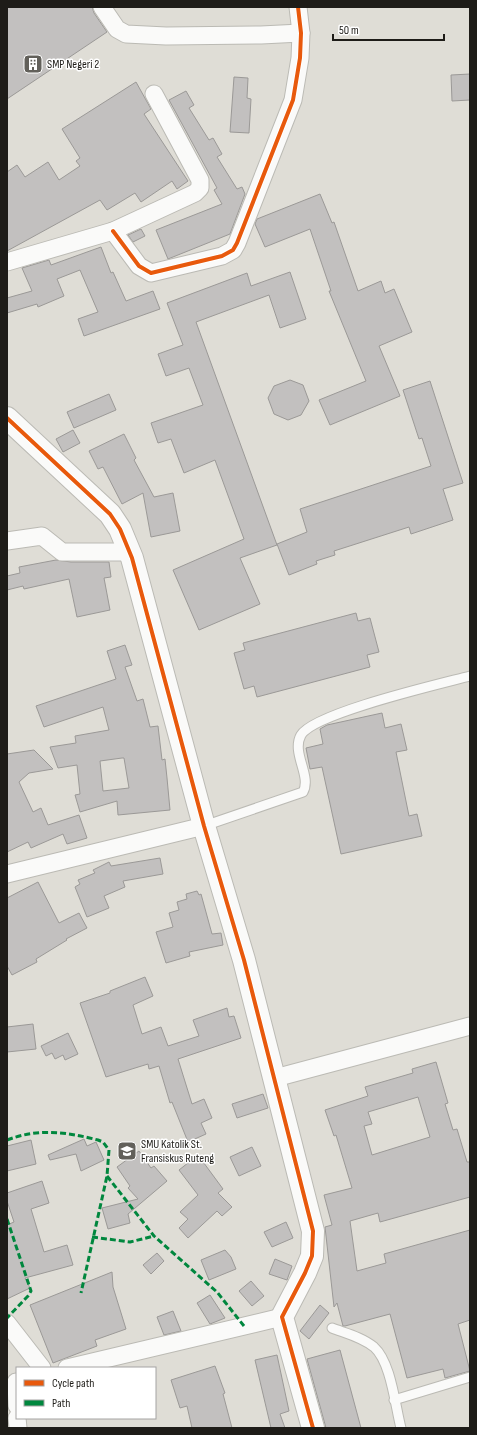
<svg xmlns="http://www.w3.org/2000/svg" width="477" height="1435" font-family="'Sofia Sans Condensed',sans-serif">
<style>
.building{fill:#c2c0bf;stroke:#9b9997;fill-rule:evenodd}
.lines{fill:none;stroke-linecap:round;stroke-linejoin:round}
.service-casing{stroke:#bbbab4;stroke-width:11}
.minor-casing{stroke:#bbbab4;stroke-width:19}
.tertiary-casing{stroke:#bbbab4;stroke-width:24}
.service{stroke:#fafaf9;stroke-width:9}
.minor{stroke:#fafaf9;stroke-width:17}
.tertiary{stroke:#fafaf9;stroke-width:22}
.quiet{stroke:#00873e;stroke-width:3;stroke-dasharray:6 3;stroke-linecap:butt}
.cycleway-casing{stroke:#fff;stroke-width:6}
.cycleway{stroke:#e8590c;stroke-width:4}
.labels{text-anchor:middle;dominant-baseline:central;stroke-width:3;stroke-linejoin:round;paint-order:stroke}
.poi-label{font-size:12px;fill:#1e1c18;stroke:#fff;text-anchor:start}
</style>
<rect width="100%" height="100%" fill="#dfddd6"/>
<g class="building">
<path d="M7,7H92L94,13L107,32L7,99Z"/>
<path d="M470,74V100L452,101L451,75Z"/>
<path d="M234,77L248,78L247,98L251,99L249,133L230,132Z"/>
<path d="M136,82L151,109L144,114L188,181L177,189L172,181L141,202L135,193L107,210L100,200L7,251V172L17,165L25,177L48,162L59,180L80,166L76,161L80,158L62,129Z"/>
<path d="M186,91L194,105L189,108L209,140L213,138L222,154L217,157L237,189L242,187L245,194L230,234L168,259L156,230L222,204L214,190L217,188L169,100Z"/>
<path d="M320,194L332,223L334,222L358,291L381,281L385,293L394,289L412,332L379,346L400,396L330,425L319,400L366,381L329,291H331L310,229L265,247L255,224L257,219Z"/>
<path d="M141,229L145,236L133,242L128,235Z"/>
<path d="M101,247L111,273L113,272L126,301L153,291L160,309L84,336L78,319L98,312L80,270L57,279L64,296L38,307L37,304L7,313V298L32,291L22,268L49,260L51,265Z"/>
<path d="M290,272L306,319L280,328L269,295L196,322L277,545L240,558L260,604L199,630L173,570L244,539L215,460L184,473L171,439L158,443L151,423L203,405L189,368L166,376L158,354L183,345L167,303L247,273L251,286Z"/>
<path d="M290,380L303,385L309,401L301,415L288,420L274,414L268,398L274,386Z"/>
<path d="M430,381L463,483L443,489L453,520L411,534L409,527L334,551L335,555L316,561L317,564L289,575L277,544L307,532L300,509L431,466L422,438L419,439L403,390Z"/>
<path d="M109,394L116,410L74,428L67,412Z"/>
<path d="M73,430L80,443L63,452L56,439Z"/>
<path d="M124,434L136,458L134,460L154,497L173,493L180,531L151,537L143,493L122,504L103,467L98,469L89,451Z"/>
<path d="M56,560L71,562H109L111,577L104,578L110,610L77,617L69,579L24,589L23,586L7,590V576L20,573L19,567Z"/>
<path d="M356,613L358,621L370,618L379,652L367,655L370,667L257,697L254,686L244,689L234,653L245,650L243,643Z"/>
<path d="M125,645L132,665L125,667L137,701L143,699L150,727L158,726L162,760L165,759L167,778L170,810L118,815L117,801L80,812L75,795L80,794L77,765L58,768L50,747L76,743L75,736L109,730L103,707L44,727L36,706L116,679L107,651ZM122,758H124L129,788L103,791L100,761Z"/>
<path d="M382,713L385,728L401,724L407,750L396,752L409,816L417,814L422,836L341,854L322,767L310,769L306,748L323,744L320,729L327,725Z"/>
<path d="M34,750L53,769L29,773L19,782L33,812L41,808L48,825L79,815L87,838L67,844L63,834L31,848L28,842L7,852V754Z"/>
<path d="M160,858L163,874L123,881L125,887L104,896L109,908L87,917L75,887L80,884L78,880L95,873L93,870L109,862L111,866Z"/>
<path d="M38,882L59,923L79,913L87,928L66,939L67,940L36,959L37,962L12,975L7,966V898Z"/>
<path d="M197,891L199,895L201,894L212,934L221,933L223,945L189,952L190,956L166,963L156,932L173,927L169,913L179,910L177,902L187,899L186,894Z"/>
<path d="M145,977L153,996L133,1005L142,1034L161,1027L168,1046L199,1036L193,1020L227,1008L229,1017L234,1016L241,1038L178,1059L192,1104L204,1099L212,1118L201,1123L206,1134L188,1142L172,1102L170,1103L159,1066L149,1069L148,1064L106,1077L80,1003L110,993V991Z"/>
<path d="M33,1024L36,1049L7,1052V1027Z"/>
<path d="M68,1033L78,1054L65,1060L63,1055L55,1059L52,1053L46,1056L41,1046Z"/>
<path d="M436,1062L448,1103L445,1104L453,1130L457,1129L467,1162H470V1197L380,1222L378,1213L350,1221L357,1271L386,1263L384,1254L470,1230V1320L458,1324L470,1371L445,1378L443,1369L407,1378L390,1314L345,1326H343L337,1303L334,1307L325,1227L332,1225L324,1195L352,1188L336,1135L334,1136L325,1110L368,1096L365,1087L413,1073L412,1069ZM418,1097L430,1137L372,1155L364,1126L372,1124L368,1112Z"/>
<path d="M263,1094L268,1108L237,1118L232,1104Z"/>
<path d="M84,1139L87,1146L96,1142L104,1160L81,1171L76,1154L50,1160L48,1155Z"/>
<path d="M31,1140L36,1164L7,1171V1146Z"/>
<path d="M252,1147L261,1166L239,1176L230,1157Z"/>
<path d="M139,1151L151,1168L154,1166L167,1181L128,1214L130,1223L108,1229L102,1208L138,1199L128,1188L130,1186L117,1167Z"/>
<path d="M198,1155L223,1189L218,1193L232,1207L222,1216L217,1211L188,1238L179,1228L188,1219L180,1212L198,1195L179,1170Z"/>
<path d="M42,1181L49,1203L31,1209L44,1252L67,1245L73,1265L25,1278L30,1288L7,1299V1225L14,1222L7,1201V1193Z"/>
<path d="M286,1222L293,1238L272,1247L264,1232Z"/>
<path d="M225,1250L231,1257L236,1269L209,1280L201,1260Z"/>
<path d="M157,1253L164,1261L151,1274L143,1265Z"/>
<path d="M275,1259L292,1266L287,1280L269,1274Z"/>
<path d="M112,1272L113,1287L126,1329L95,1340L97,1346L53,1363L30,1305Z"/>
<path d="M251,1281L264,1296L252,1306L239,1291Z"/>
<path d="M210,1295L225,1318L210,1324L197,1303Z"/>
<path d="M320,1305L329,1313L309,1339L300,1331Z"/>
<path d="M173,1311L181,1331L164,1335L157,1317Z"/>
<path d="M340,1350L361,1428H326L307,1359Z"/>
<path d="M277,1355L289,1411L280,1414L285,1428H271L255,1360Z"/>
<path d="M215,1366L225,1393L223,1394L232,1428H192L187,1406L180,1408L171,1380Z"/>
</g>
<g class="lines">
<g class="service-casing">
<g id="service">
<path d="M204,826L303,792C312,776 291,753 301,735C314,713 440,684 470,676"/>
<path d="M332,1328C345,1333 362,1337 374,1347C391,1362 395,1405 401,1428"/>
<path d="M394,1400L470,1377"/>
</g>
</g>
<g class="minor-casing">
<g id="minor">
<path d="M102,7L117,29L126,34L166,36L261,35L301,33"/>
<path d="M113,231L139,266L151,273L222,256L233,250L237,243L293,100L300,58L301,33L298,7"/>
<path d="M7,262L113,231L195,193L200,188V180L154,94"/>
<path d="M7,541L42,536L62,552H130"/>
<path d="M7,874L204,826"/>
<path d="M275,1078L470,1026"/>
<path d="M7,1323L42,1368"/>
<path d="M67,1368L282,1317"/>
<path d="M16,1382L17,1406"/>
<path d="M17,1418L18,1428"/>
</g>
</g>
<g class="tertiary-casing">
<path id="tertiary" d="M7,418L110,514L120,529L132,558L204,826L244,960L313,1231L312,1256L305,1273L282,1317L313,1428"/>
</g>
<use href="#service" class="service"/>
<use href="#minor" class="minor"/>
<use href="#tertiary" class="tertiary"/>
<g class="quiet">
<path d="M7,1140C38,1128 67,1132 98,1140L103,1142L109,1150L107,1176L81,1293"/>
<path d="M107,1176L154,1236L217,1292L244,1326"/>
<path d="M7,1219L31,1291L28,1296L7,1318"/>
<path d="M92,1237L130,1242L154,1236"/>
</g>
<g class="cycleway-casing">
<g id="cycleway">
<path d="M113,231L139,266L151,273L222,256L233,250L237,243L293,100L300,58L301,33L298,7"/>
<path d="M7,418L110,514L120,529L132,558L204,826L244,960L313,1231L312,1256L305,1273L282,1317L313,1428"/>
</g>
</g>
<use href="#cycleway" class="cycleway"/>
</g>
<defs>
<g id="building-square" transform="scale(1)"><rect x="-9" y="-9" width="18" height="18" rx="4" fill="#62605a" stroke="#fff"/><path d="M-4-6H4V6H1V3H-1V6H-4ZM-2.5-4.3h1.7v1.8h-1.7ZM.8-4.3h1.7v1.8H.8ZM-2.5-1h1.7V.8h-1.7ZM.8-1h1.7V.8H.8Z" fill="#fff"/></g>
<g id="school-square" transform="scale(1)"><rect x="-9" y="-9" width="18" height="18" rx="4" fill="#62605a" stroke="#fff"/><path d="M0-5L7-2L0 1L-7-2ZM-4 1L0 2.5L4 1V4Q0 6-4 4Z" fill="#fff"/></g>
</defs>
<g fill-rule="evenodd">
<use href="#building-square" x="33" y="64"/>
<use href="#school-square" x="127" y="1151"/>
</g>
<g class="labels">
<g class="poi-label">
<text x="47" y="64">SMP Negeri 2</text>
<text x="141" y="1144">SMU Katolik St.<tspan x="141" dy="14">Fransiskus Ruteng</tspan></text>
</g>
</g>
<rect width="477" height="1435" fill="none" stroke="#1e1c18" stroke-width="16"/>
<rect x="16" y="1367" width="140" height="52" fill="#ffffff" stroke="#a5a4a3"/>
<rect x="24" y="1380" width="20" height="6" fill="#e8590c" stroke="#a5a4a3"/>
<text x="52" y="1387" font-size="12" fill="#1e1c18">Cycle path</text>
<rect x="24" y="1400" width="20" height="6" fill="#00873e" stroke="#a5a4a3"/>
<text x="52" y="1407" font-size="12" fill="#1e1c18">Path</text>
<path d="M333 34v6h111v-6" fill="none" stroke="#1e1c18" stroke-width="2"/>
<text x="339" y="34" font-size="12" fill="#1e1c18" stroke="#ffffff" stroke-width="3" paint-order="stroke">50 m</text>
</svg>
